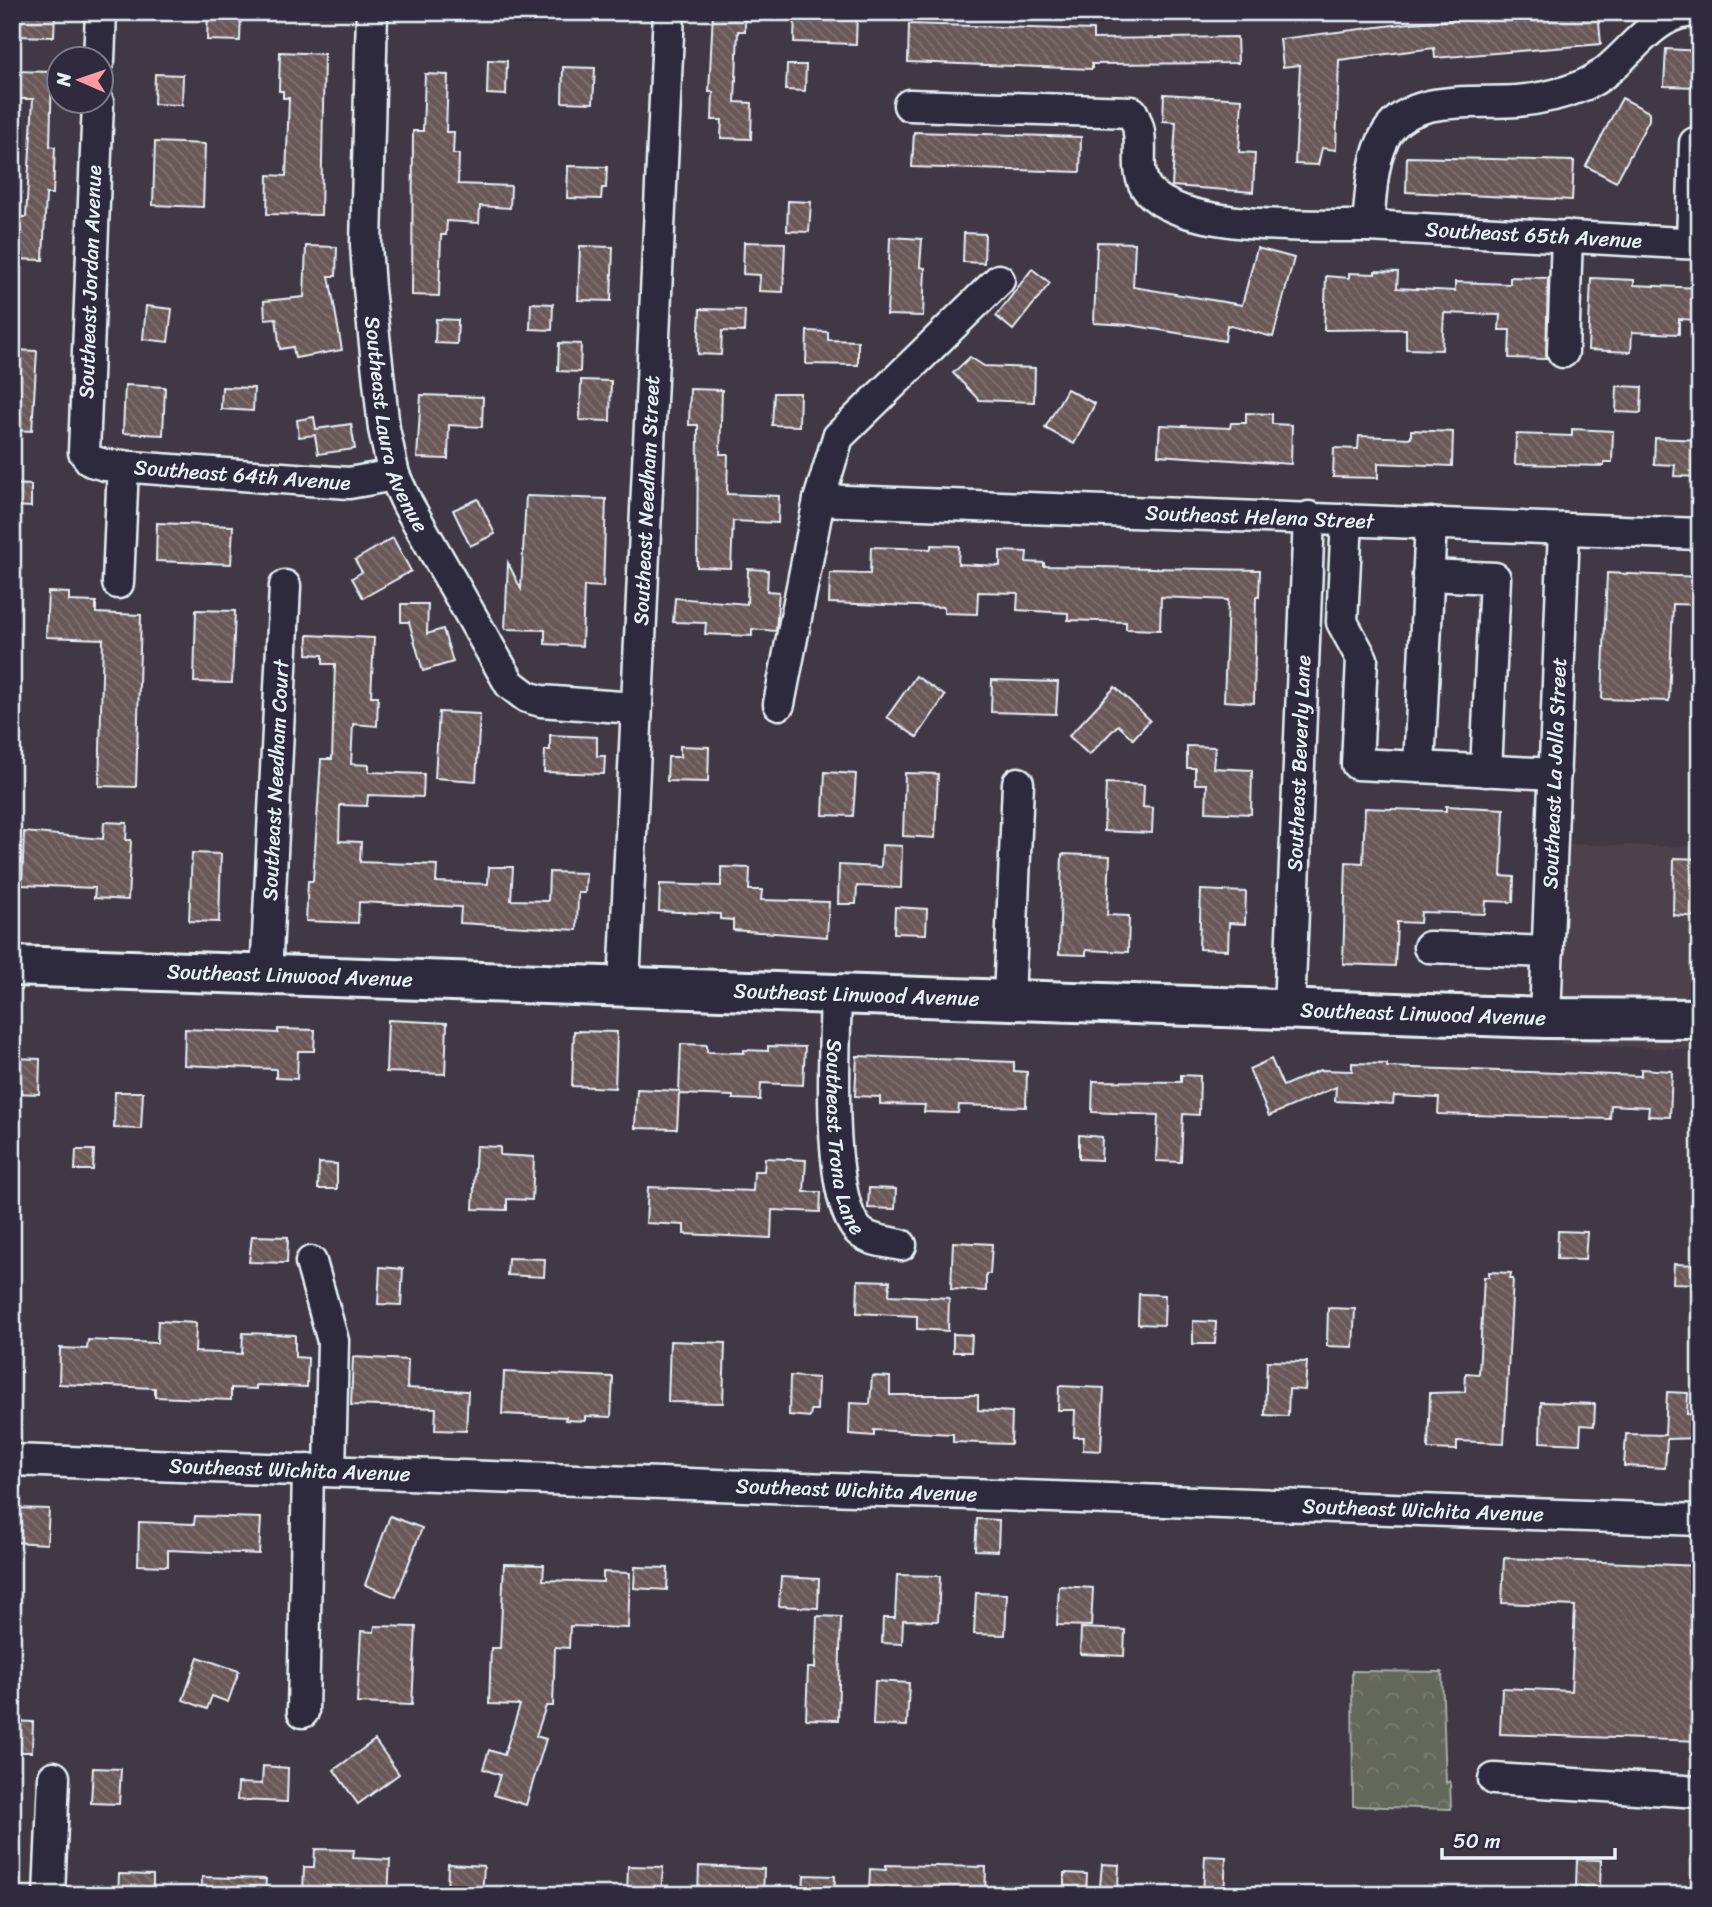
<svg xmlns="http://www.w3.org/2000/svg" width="1712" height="1907" font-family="Sriracha,sans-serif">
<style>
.built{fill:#4d424b}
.forest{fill:url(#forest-crowns);stroke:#a6aca9;stroke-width:2}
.building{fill:url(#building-back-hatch);stroke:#e8f1f8;stroke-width:2}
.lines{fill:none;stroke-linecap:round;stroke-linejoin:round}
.minor-casing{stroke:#e8f1f8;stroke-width:35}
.major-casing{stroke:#e8f1f8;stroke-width:44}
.minor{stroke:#2f2a3d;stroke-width:30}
.major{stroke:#2f2a3d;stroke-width:38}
.labels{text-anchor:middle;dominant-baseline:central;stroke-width:5;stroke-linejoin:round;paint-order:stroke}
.street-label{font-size:21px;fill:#e8f1f8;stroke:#2f2a3d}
</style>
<defs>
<pattern id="forest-crowns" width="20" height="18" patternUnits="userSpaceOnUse" patternTransform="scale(1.75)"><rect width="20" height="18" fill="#64685a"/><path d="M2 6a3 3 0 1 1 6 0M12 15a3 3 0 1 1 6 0" fill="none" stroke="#7a7e72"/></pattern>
<pattern id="building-back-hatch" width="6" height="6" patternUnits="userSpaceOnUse" patternTransform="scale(1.75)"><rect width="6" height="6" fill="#6a5958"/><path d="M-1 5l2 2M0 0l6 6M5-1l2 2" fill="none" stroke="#7f7171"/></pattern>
</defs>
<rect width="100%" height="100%" fill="#413845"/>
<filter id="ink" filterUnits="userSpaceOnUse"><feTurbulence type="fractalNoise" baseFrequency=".0143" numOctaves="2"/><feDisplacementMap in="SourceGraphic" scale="14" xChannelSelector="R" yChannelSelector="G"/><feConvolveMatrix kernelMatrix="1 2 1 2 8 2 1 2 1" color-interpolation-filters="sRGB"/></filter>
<g filter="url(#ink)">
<path class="built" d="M1696,771H1700V1050L1561,1044L1567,844L1694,847Z"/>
<path class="forest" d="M1352,1671L1442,1672L1446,1783L1450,1781L1451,1809L1353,1806Z"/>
<g class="building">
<path d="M12,12H55L54,37L12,36Z"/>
<path d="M208,12H241L240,41L207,40Z"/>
<path d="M713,12H745V31H738L735,102L752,103L751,139L721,138L722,120H712L713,92H709Z"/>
<path d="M795,12H857L856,44L794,42Z"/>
<path d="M1567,12H1598L1601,44L1435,58L1434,48L1339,60L1336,150L1322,148L1318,165L1295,164L1300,65L1283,67L1280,39L1410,23Z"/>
<path d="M909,24L1093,30V39L1237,37L1238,63L1092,64V69L908,62Z"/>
<path d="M1666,49L1700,51V87L1664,86Z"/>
<path d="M280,52L324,54L321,215L267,214L268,175L286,176L289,98H283V91H279Z"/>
<path d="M488,60L507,61L506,95L487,94Z"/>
<path d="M787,65H806L805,91L786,90Z"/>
<path d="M563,67L595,68L593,103L562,102Z"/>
<path d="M14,71L52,72L50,146L55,147L53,194H46L43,260L12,259V217H26L33,99H14Z"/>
<path d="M155,74L183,75L182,105L154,104Z"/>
<path d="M425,74L448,75L446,132H454L453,154H459L458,184L511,186L510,208L480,206L479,223L447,221L446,235H441L439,296L412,295L413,131H423Z"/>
<path d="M1164,94L1242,99L1239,152L1255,153L1253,192L1172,186L1176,122L1163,121Z"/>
<path d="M1622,98L1649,112V120L1616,182L1586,166Z"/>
<path d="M914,132L1081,137L1080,172L912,167Z"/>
<path d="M155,142L205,144L203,207L153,205Z"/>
<path d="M1407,157L1574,161L1572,200L1406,192Z"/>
<path d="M568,166L607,167L606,188H602L601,199L567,198Z"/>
<path d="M788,201L811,202L809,232L787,231Z"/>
<path d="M964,233L985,234L984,263L963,262Z"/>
<path d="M890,237L922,239L920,267L925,268L923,316L887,315Z"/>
<path d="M744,242L785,243L783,292L759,291L760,275L743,274Z"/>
<path d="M1097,242L1135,243L1133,287L1242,305L1257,248L1294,258L1273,337L1227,325L1225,341L1130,325L1094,323Z"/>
<path d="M306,246L337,247L336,276H329L342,350L295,358L293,347L280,349L276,318L265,319L264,301L304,297Z"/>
<path d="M580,246L613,247L611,301L578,300Z"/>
<path d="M1032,269L1050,283L1013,330L996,316Z"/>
<path d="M1375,271L1398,272L1397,288L1455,291V282L1510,284V277L1548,278L1546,359L1509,358L1510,330H1499L1500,315L1444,313L1442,350L1406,349V329L1324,330L1326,276L1349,278V273L1375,274Z"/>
<path d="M1591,278L1634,280V285L1700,288V320L1679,319V334L1632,332L1631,352L1588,350Z"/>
<path d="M531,303L553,304L552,330L530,329Z"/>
<path d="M146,306L172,309L168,342L143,339Z"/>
<path d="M700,309L745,310L744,332L722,331L721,355L698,354Z"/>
<path d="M436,319L458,320L457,344L435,343Z"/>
<path d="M807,331L828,332V340L858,341V365L806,364Z"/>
<path d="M559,343L581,344L580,372L558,371Z"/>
<path d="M12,350L37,351L32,431L12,430Z"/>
<path d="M970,357L984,366L1035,368L1034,402L979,400L953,373Z"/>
<path d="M581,380L611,381L610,421L580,420Z"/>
<path d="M125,385L165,387L163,435L123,433Z"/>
<path d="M1617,386L1642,387L1641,413L1616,412Z"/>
<path d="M222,387L254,388L253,411L221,409Z"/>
<path d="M690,389L722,390L720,454H728L727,494L779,496L778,523L733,521L731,568L697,567L698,425H689Z"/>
<path d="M1067,389L1095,404L1074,444L1045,428Z"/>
<path d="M774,393H800L799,426L772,425Z"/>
<path d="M421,395L483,397L482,427L449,425L448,459L417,458Z"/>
<path d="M1246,413L1272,414V424L1292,425L1291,464L1158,455L1160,425L1230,428L1231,423H1246Z"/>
<path d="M314,417L316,429L351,424L355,449L318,454L315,435L299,437L297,420Z"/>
<path d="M1572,429L1613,431L1612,462H1604V466L1515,464L1516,434L1572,436Z"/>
<path d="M1411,430L1453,432L1452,466L1378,463V478L1333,477L1334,448L1358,449L1359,436L1411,438Z"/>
<path d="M1655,438L1700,440V477L1674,476L1675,465L1654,464Z"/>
<path d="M12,484L31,485V507L12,506Z"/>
<path d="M526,496L606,499L603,587L584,586L582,646L545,644V630L505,629L508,563L521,589Z"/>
<path d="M478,499L495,534L470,546L453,510Z"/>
<path d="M157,523L233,526L231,564L156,561Z"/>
<path d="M393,538L411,571L363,598L352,578L362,572L355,560Z"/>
<path d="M931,545L959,546L958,564L1000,566V551L1027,552L1026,562L1044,563V566L1260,570L1259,597H1256L1254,703L1224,701L1228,600L1161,597L1160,630L1126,629V622L1068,620V613L1017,610L1018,593L978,592L977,614L944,613V607L829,603L830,573L870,574L871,547L931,549Z"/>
<path d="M748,569L768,570L767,591L779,592L776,631L752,629V636L705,634L706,623L673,622L675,598L747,604Z"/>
<path d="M1607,573L1700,577V605L1673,604L1669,701L1602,699Z"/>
<path d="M48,592L69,593V601L96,602V613L141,615L136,787L99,786L103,639L46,637Z"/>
<path d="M401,604H428L427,634L443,629L453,662L423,671L409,622H401Z"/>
<path d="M196,610L235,611L232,683L194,682Z"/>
<path d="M308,635L374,638L371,696H378L377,726L353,724L351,764L369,765V772L424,774L423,797L368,795L367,806L340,805L339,841L361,842L360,862L437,865L436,882L488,884L489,867H513L511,900L548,901L549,872L586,873L585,893H578L577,930L460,923L461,907L359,902L358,923L306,921L308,881H313L321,759H332L335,664H323V655L307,654Z"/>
<path d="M916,676L945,696L917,737L887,717Z"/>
<path d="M992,680L1058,682L1056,714L991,712Z"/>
<path d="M1115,687L1150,720L1133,739L1118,725L1089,755L1069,736Z"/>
<path d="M439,712L480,714L476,781L435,778Z"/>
<path d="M550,735L597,737V756H605L604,774L544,772L545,750H550Z"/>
<path d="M680,746L709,747L708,782L667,781L668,757H680Z"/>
<path d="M1187,746L1215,747L1213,768L1252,770L1251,814L1206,812L1207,784H1195V768H1187Z"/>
<path d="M825,772L856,774L853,816L823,815Z"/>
<path d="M905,773L938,774L935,838L903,836Z"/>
<path d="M1106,783L1144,785L1143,807L1153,808L1152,833L1104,831Z"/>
<path d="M1446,806L1504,809L1501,876L1514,877L1513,902L1486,901L1485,914L1421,912L1420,923L1397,922L1395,966L1343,964L1346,862L1363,863L1365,808L1446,811Z"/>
<path d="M104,822L127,823L126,840H131L128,900L94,898L95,888L22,885L24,832L103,839Z"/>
<path d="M882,845L902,846L901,888L857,886L856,904H838L839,865L881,867Z"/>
<path d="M192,853L221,854L219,922L189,921Z"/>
<path d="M1062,854L1110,856L1107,915L1129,916L1128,952L1086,950V955L1059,954Z"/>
<path d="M1674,858L1700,859V917L1673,915Z"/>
<path d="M721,867L750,868L749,890H762L761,900L829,902L827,937L733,930V920L720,919V914L659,911L660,884L721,886Z"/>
<path d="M1201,890L1246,892L1245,924L1229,923L1228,950L1199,949Z"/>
<path d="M895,907L927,909L926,934L894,933Z"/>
<path d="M388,1020L447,1023L445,1074L386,1072Z"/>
<path d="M185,1029L278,1033V1029L315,1030L314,1051H298L297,1079L276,1078V1069L184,1065Z"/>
<path d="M574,1031L617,1032L615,1088L572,1086Z"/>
<path d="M681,1044L707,1045V1052L744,1053V1050L768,1051V1046L805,1047L803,1085L761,1083L760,1100L733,1099V1096L679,1094L677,1129L635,1128L637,1089L679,1091Z"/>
<path d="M857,1056L1014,1062V1071L1027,1072L1026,1107L959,1105L958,1113L924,1112L925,1105L880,1104V1097L855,1096Z"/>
<path d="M12,1058L40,1059L39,1094L12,1093Z"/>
<path d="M1271,1059L1283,1086L1320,1070L1352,1071V1063L1387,1064V1067L1641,1076V1069L1672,1071L1670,1117L1648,1116L1649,1107L1611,1105L1610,1119L1438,1114L1439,1098L1394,1096L1393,1104L1335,1101L1336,1087L1269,1116L1249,1069Z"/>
<path d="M1181,1075L1200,1076L1199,1115L1183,1114L1181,1162L1156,1161L1158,1115L1092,1112L1093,1081L1181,1082Z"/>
<path d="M115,1092H143L141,1129L114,1128Z"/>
<path d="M1079,1135L1102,1137L1101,1160L1079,1159Z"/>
<path d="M476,1146L500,1147V1155L534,1157L532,1200L507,1199V1210L473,1209Z"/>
<path d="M76,1150H94L93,1170H75Z"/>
<path d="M765,1158L806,1160L804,1192H821L820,1212L772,1210L771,1238L684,1234V1225L646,1223L648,1187L753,1191L754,1171H764Z"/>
<path d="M319,1163L337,1164V1189H318Z"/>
<path d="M869,1188L896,1189L895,1209L868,1208Z"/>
<path d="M1558,1231L1587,1232L1585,1260L1557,1259Z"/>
<path d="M252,1236L288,1237L287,1263L249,1262Z"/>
<path d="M953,1242L992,1244L990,1274H986V1291L951,1289Z"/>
<path d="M508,1258L545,1259L544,1277L507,1275Z"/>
<path d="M1674,1264L1700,1265V1284L1673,1283Z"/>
<path d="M380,1267L403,1269L401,1305L378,1304Z"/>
<path d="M1489,1272L1511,1273L1510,1279H1513L1504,1443L1457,1441V1450L1428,1449L1430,1393L1465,1392L1466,1373L1479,1374L1484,1277H1489Z"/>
<path d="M858,1280L890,1281L889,1295L949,1298L948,1331L917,1329V1316L857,1313Z"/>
<path d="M1139,1294L1165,1295L1164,1325L1138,1324Z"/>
<path d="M1328,1308L1355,1309L1353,1347L1327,1346Z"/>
<path d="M158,1321L196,1323L195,1352L242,1354L243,1333L295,1335V1357L308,1358L307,1387L256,1385V1389L231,1388V1400L155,1397V1388L59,1384L60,1348L87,1349L88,1340L157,1343Z"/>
<path d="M1193,1321L1216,1322L1215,1344H1193Z"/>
<path d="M953,1334L972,1335L971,1352H953Z"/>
<path d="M670,1341L725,1343L723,1403L668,1402Z"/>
<path d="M353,1357L408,1360L407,1388L468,1391L466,1431L435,1430L436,1408L351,1405Z"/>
<path d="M1267,1361L1307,1362L1305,1390L1289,1389L1288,1416L1265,1415Z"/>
<path d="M504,1372L613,1377L611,1417L585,1416V1421L565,1420L566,1417L502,1414Z"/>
<path d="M790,1376L818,1378L817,1410H811L810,1417L789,1415Z"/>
<path d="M872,1376L890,1377V1395H978V1410L1012,1412L1011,1444L953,1442V1434L874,1430V1436L849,1434L850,1403L870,1404Z"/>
<path d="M1059,1386L1104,1388L1101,1451L1083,1450L1084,1437H1074L1075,1410H1058Z"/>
<path d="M1667,1392L1688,1393L1687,1414L1700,1415V1438L1667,1439L1665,1468L1624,1466L1626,1434L1665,1435Z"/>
<path d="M1541,1402L1595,1404L1594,1426L1581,1425L1580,1444L1540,1442Z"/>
<path d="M12,1508L49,1509L47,1544L12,1542Z"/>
<path d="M195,1516L261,1518L259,1554L168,1550V1566L138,1565L139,1522L194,1524Z"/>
<path d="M390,1516L422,1528L396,1597L365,1585Z"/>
<path d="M977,1519L999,1520L998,1551L975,1550Z"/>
<path d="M1504,1558L1700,1566V1741L1500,1734L1502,1688L1571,1691L1575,1606L1502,1603Z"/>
<path d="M504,1564L544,1565L543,1580L603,1582V1572L630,1573L628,1628L570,1626L569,1648L555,1647L553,1706H546L536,1736L546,1739L526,1805L494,1795L500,1775L483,1769L489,1750L504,1755L520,1705L489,1704L491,1648H500Z"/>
<path d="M635,1567L668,1568L667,1590L634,1588Z"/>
<path d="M897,1575L940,1576L938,1621L903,1620L902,1644L882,1643L883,1618H895Z"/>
<path d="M781,1577L819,1579L818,1608L779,1606Z"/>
<path d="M1059,1586L1093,1588L1091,1626L1057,1625Z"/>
<path d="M976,1593L1007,1594L1005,1635L974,1634Z"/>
<path d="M817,1616L841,1617L838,1720L806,1719L808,1668H815Z"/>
<path d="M375,1626L416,1627L412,1705L357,1703L361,1631L374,1632Z"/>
<path d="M1081,1628L1125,1630L1124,1656L1080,1654Z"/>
<path d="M198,1657L239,1671L228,1702L212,1696L207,1709L183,1700Z"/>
<path d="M875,1681L909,1683L907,1726L873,1725Z"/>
<path d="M12,1721L33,1722L32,1752H12Z"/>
<path d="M375,1740L399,1774L358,1804L334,1770Z"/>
<path d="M263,1766L288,1768L287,1802L237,1800L238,1783L262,1784Z"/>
<path d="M93,1768L121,1769L119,1804L91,1803Z"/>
<path d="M315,1849L354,1850L353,1858L390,1860L388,1895L303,1893L304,1867H314Z"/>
<path d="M1205,1856L1226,1857L1224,1895H1203Z"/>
<path d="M1577,1859L1601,1860L1600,1887L1576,1886Z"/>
<path d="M448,1864L484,1866L482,1895H447Z"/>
<path d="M1102,1864L1119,1865L1118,1887L1100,1886Z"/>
<path d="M886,1865L986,1867L985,1895H869L870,1869L886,1870Z"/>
<path d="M628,1866L663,1867L661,1895H627Z"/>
<path d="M699,1866L764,1869L763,1895H698Z"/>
<path d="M1064,1873L1087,1874L1086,1895H1064Z"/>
<path d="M119,1874L153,1875V1895H118Z"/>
<path d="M804,1875L835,1876L834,1895H803Z"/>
<path d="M202,1877L266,1879L265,1895H201Z"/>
</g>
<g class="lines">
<g class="minor-casing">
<g id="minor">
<path id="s1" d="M372,12L366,245L369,288L384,429L394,475L408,505L510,684L527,697L541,701L634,708"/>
<path d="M99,60L101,12"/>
<path id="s2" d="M98,102L84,452L91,461L105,465L349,483L394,475"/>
<path d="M909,105L1132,112C1135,119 1139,126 1139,133C1142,151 1135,175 1148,190C1184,232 1315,225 1368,226C1371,196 1371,159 1387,133C1412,93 1477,104 1517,101C1540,99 1563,94 1584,85C1623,69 1645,18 1687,12"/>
<path id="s3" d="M1368,226L1700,244"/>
<path d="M1692,243L1695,143"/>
<path d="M1563,352L1567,236"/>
<path id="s4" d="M819,500L1700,534"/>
<path d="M1347,519L1342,622L1362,659L1357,764L1419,767"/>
<path d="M1431,523L1419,767L1555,774"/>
<path d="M1428,575L1495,578L1486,771"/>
<path d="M118,583L123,466"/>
<path d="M779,704L819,500L838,437L999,280"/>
<path d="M1429,947L1548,952"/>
<path id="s5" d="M266,976L285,586"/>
<path id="s6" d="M624,986L669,12"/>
<path id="s7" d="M836,994C835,1042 825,1201 860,1232C870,1241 888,1242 901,1245"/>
<path d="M1009,1000L1018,783"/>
<path id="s8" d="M1289,1010L1309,517"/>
<path id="s9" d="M1545,1018L1564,529"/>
<path d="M311,1262L333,1341L330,1471"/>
<path id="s10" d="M12,1460L1700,1520"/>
<path d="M303,1712L308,1470"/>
<path d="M1494,1779L1700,1792"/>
<path d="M49,1895L54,1777"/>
</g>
</g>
<g class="major-casing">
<g id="major">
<path id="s11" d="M12,966L1545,1018L1700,1019"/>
</g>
</g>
<use href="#minor" class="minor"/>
<use href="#major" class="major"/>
</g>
</g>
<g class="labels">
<g class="street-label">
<text stroke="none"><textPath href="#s3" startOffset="166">Southeast 65th Avenue</textPath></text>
<text transform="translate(90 282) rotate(-88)">Southeast Jordan Avenue</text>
<text stroke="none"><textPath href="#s1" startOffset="416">Southeast Laura Avenue</textPath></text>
<text stroke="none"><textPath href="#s2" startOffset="514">Southeast 64th Avenue</textPath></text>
<text stroke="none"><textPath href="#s6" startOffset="486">Southeast Needham Street</textPath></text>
<text stroke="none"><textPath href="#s4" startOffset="441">Southeast Helena Street</textPath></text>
<text stroke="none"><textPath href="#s8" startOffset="247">Southeast Beverly Lane</textPath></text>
<text stroke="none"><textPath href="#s9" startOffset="245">Southeast La Jolla Street</textPath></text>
<text stroke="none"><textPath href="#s5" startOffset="196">Southeast Needham Court</textPath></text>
<text stroke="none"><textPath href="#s11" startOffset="278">Southeast Linwood Avenue</textPath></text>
<text stroke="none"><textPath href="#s11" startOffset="845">Southeast Linwood Avenue</textPath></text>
<text stroke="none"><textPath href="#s11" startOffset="1412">Southeast Linwood Avenue</textPath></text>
<text stroke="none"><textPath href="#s7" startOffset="144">Southeast Trona Lane</textPath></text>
<text stroke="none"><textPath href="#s10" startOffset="278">Southeast Wichita Avenue</textPath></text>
<text stroke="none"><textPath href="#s10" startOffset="845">Southeast Wichita Avenue</textPath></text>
<text stroke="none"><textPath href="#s10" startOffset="1412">Southeast Wichita Avenue</textPath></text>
</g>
</g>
<rect width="1712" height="1907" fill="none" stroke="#2f2a3d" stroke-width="42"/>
<rect x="21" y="21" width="1670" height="1865" fill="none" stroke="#e8f1f8" stroke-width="2.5" filter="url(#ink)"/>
<g transform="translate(80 80) rotate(272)"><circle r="33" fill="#2f2a3d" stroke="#797a88" stroke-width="2"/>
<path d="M0-5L12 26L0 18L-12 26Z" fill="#ff9aa2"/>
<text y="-10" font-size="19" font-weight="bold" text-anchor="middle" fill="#e8f1f8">N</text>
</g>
<path d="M1442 1848v10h173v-10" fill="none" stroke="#e8f1f8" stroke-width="3.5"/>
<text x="1453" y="1848" font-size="21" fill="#e8f1f8" stroke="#2f2a3d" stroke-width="5" paint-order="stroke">50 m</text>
</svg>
